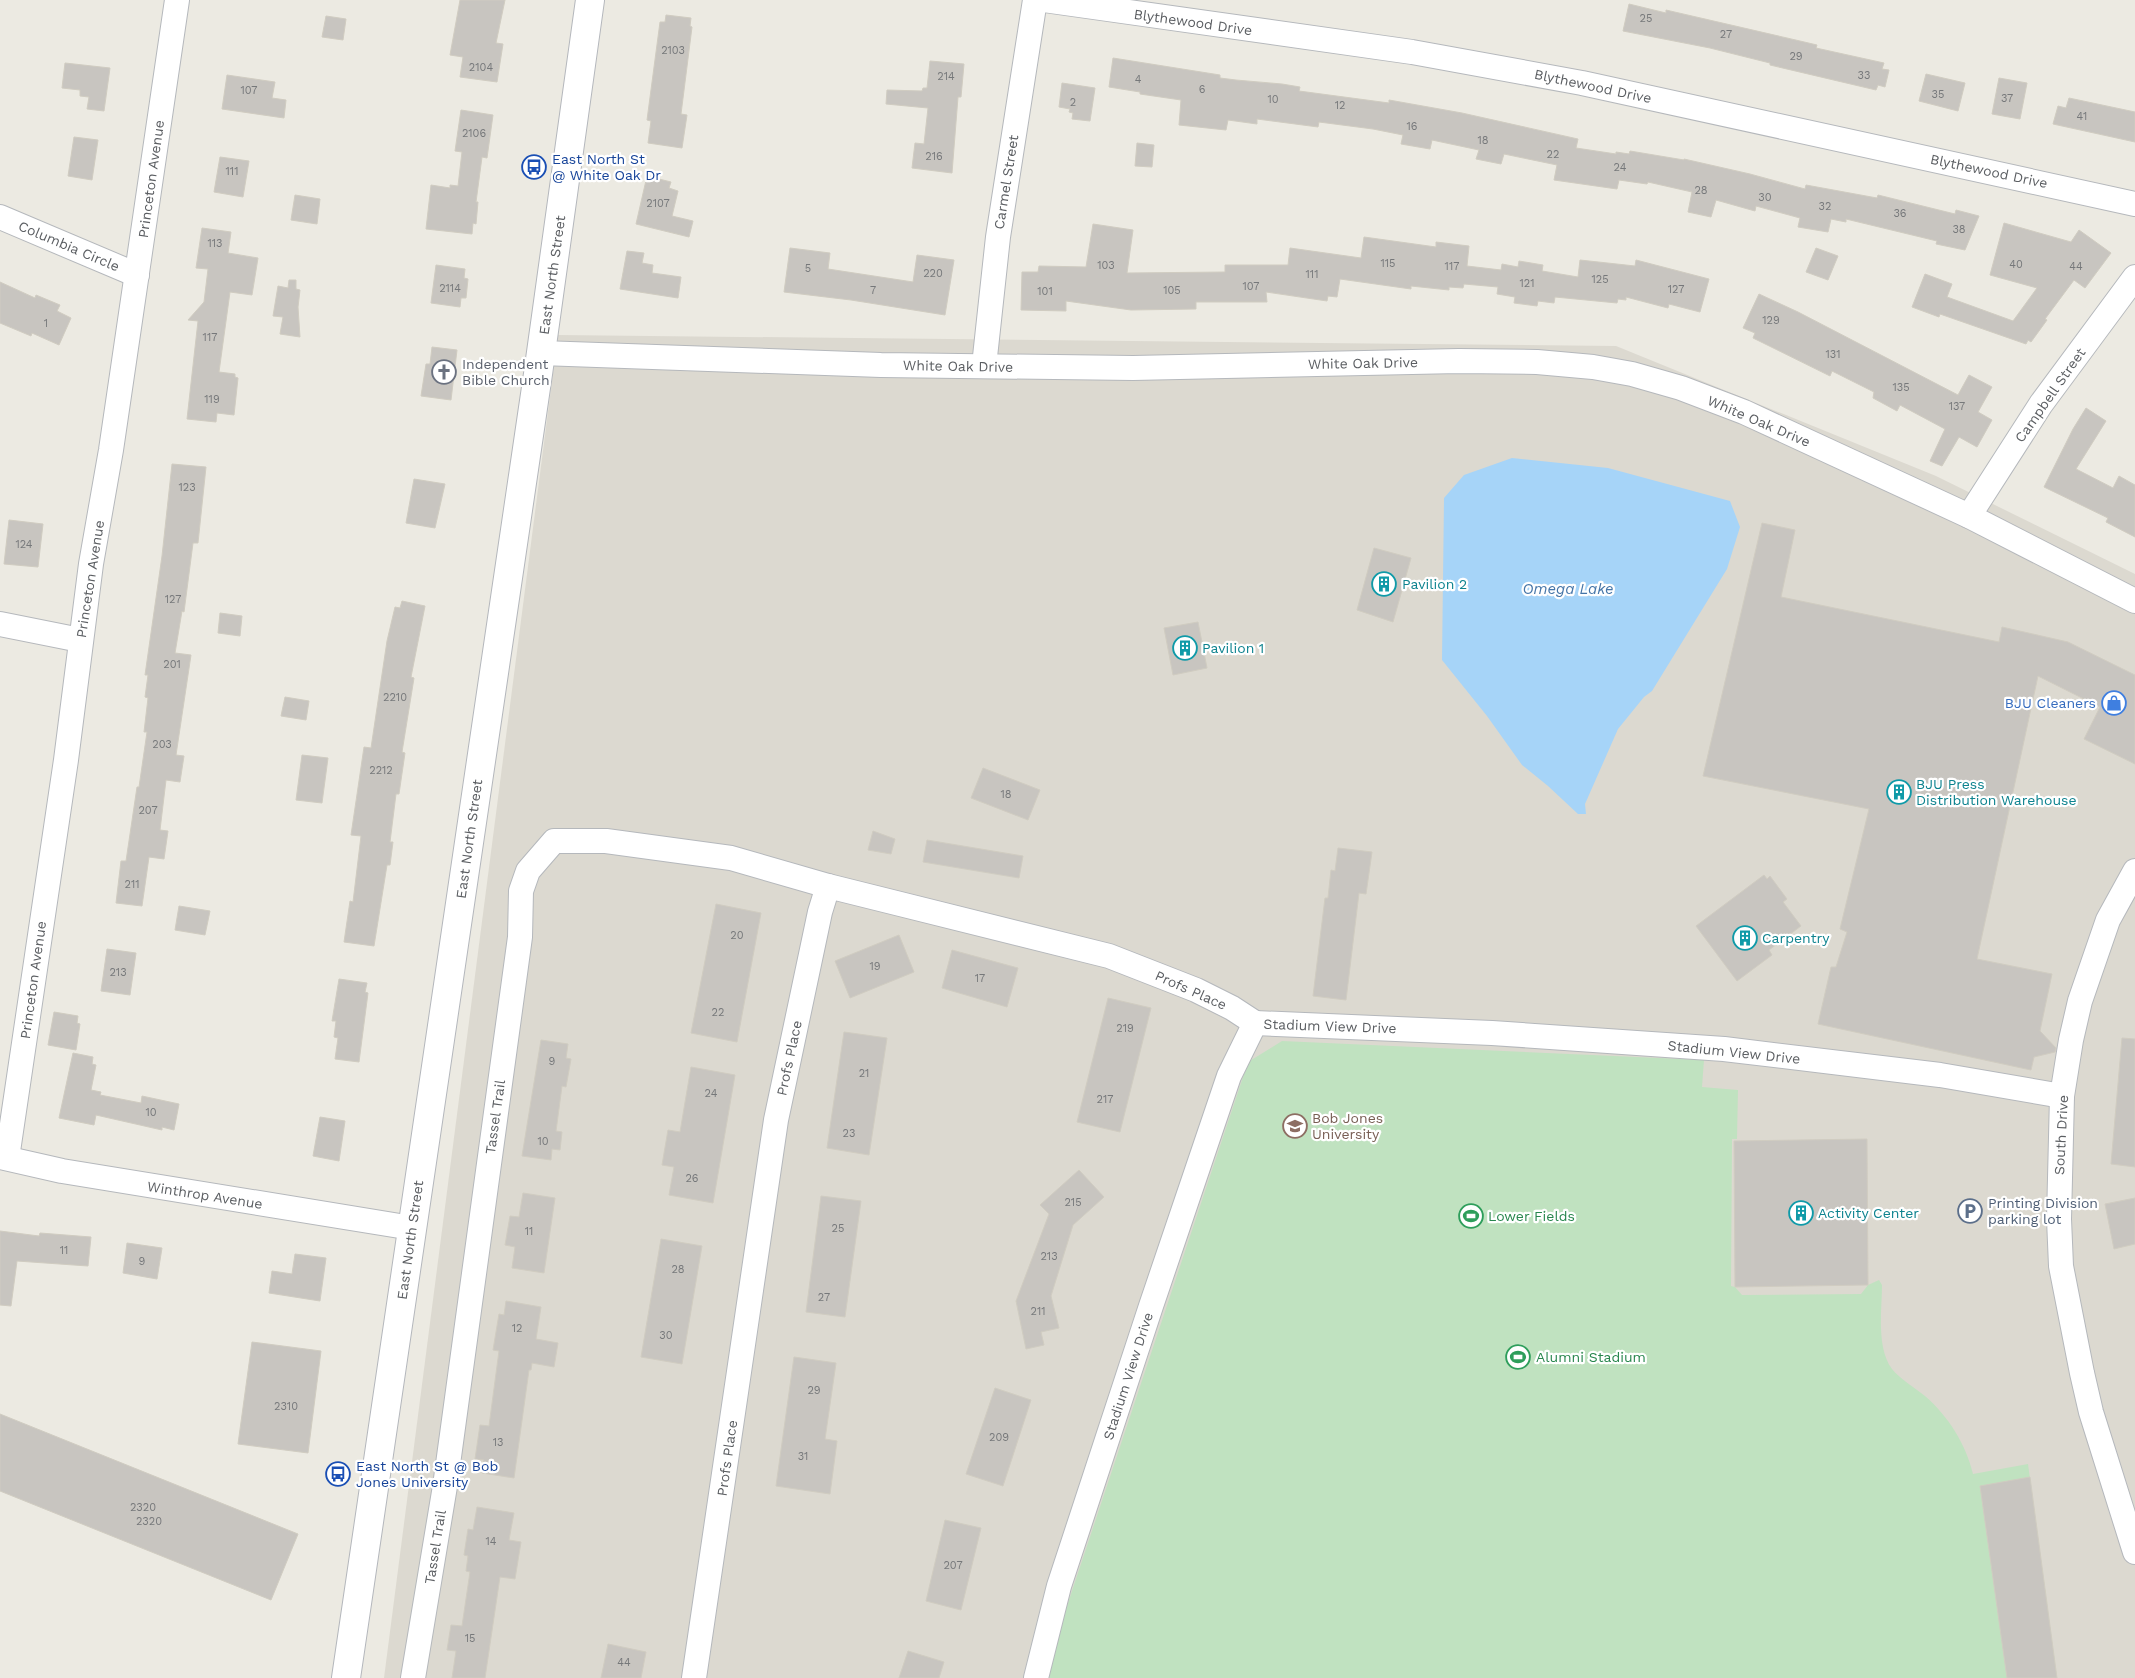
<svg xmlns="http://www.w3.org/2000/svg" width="2135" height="1678" font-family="'Work Sans',sans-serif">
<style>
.education{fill:#dcd9d0}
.green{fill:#c0e2c0}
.water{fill:#a6d4f8}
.building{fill:#c8c5c0;stroke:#d0ccc1}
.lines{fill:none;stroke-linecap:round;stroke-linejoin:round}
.minor-casing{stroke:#b5b8bc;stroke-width:26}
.secondary-casing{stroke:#b4b7bc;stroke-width:30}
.minor{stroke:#fff;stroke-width:24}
.secondary{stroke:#fff;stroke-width:28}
.labels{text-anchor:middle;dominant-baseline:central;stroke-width:4.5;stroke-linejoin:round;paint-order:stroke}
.number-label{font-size:11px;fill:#76787a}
.street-label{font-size:14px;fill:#5b5e62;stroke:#fff}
.transit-label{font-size:14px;fill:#164399;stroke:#fff;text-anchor:start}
.worship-label{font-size:14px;fill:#5b616d;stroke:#fff;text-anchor:start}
.culture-label{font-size:14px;fill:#0d838f;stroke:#fff;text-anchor:start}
.shop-label{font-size:14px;fill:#366cbe;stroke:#fff;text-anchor:end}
.education-label{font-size:14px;fill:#785e54;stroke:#fff;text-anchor:start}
.service-label{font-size:14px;fill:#4e5e75;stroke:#fff;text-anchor:start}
.leisure-label{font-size:14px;fill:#27864d;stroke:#fff;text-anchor:start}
.water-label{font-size:15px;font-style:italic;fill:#4575a8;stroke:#fff}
</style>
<rect width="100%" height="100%" fill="#eceae2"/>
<path class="education" d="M558,335L1616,346L1936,476L2135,574V1678H384Z"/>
<path class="green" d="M1282,1041L1704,1060L1702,1087L1738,1090L1737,1139H1732L1731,1286L1735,1287L1742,1295L1861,1294L1868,1285L1879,1280L1882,1285C1882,1310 1876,1347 1892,1369C1900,1379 1915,1388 1925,1396C1948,1416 1966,1444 1973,1474L2028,1464L2057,1678H1043L1248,1062Z"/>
<path class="water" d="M1512,458L1608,468L1730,501L1740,527L1727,569L1652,691L1644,697L1618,729L1585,804L1586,814H1578L1548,786L1522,765L1487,716L1442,660L1444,498L1464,475Z"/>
<g class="building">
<path d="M460,0H505L496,43L503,44L497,82L460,77L463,57L450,55Z"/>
<path d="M1629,4L1666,13V10L1800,41L1817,45L1816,48L1884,63L1882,69L1889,70L1885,87L1878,85L1876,90L1770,65V63L1710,48L1623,31Z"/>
<path d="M666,15L691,18L690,26L692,27L681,114L687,115L682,148L648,143L651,121L647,120L660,22H665Z"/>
<path d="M326,16L346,19L343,40L322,37Z"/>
<path d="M1113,58L1220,75V78L1236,80L1282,84L1300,87L1299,91L1389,103V100L1462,113L1578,139L1576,148L1616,154V152L1629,154L1630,151L1684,160V159L1750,174L1805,189L1806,185L1877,198L1878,195L1955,214L1956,210L1979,216L1965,250L1936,244L1937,241L1846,219V222L1831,219L1828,232L1798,227L1800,218L1756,206L1755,211L1716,200L1711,217L1688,212L1692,192L1648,182L1647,184L1619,180L1617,189L1554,180L1557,165L1504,154L1501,164L1476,159L1479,150L1432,140L1430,149L1401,144L1403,135L1373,129L1319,122L1318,127L1257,119V124L1228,120L1226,130L1179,125L1181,100L1140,94V92L1109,87Z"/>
<path d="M930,61L964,64L961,97H958L952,173L912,168L915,143L924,144L928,108L886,104L887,90L922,91L923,88H927Z"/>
<path d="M65,63L110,68L104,111L87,109L89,97L80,96V90L62,88Z"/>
<path d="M1926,74L1965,83L1958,111L1919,101Z"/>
<path d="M227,75L275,82L272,98L286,100L284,118L222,109Z"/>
<path d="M1999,78L2027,83L2020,119L1992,114Z"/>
<path d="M1062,83L1095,88L1090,121L1072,119L1073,113L1069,112L1070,109L1059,107Z"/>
<path d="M2069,98L2135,112V142L2053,124L2058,106L2066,108Z"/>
<path d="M461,110L493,115L487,158L482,157L476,202H478L476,224L473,223L472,234L426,229L431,185L450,188V185L458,186L462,152L455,151Z"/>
<path d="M74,137L98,140L92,180L68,176Z"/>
<path d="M1137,143L1154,145L1152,167L1135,166Z"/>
<path d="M220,157L249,161L243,197L214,192Z"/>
<path d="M647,176L671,182L669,188L678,191L672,216L693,221L689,237L636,224Z"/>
<path d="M295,195L320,199L317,224L291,220Z"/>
<path d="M2004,223L2071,242L2079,230L2111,253L2085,288L2074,280L2045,319L2047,320L2031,342L2028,340L2026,344L1940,314L1939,317L1912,307L1925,274L1952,284L1947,297L2013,321L2037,288L1990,275Z"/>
<path d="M1093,224L1133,230L1127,273L1225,272V265H1288L1290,248L1361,258L1364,237L1436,247V242L1469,246L1467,266L1501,270L1502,264L1518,267L1519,261L1543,265L1542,271L1578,277L1580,260L1635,266L1636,260L1709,279L1700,312L1669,304L1668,308L1626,297V300L1618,299L1617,303L1555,297L1554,303L1538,301L1537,306L1514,303L1515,297L1497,294L1498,287L1464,284L1463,288L1449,287V290L1411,286V289L1340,279L1337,297L1328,296L1327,301L1266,292L1267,302H1196V309L1131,310L1066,301V311L1021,310L1022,272H1038L1039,266L1086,267Z"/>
<path d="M202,228L231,232L228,253L258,258L252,295L230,292L219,372L235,374V377L238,378L234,415L217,413L216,422L187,419L198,321L188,320L204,302L208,269L196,268Z"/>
<path d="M790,248L830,253L828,269L913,282L917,255L954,260L945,315L851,300L784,292Z"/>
<path d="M1816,248L1838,256L1828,280L1806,272Z"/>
<path d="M627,251L644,253L642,263L653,265L652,273L681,277L678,298L620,289Z"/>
<path d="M436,265L465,269L464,278L468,279L466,298H461L460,307L431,303Z"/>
<path d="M289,280H296V289L300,290L298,307L300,337L280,334L283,317L273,316L278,286L288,288Z"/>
<path d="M0,282L35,298L36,295L60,305L57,311L71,318L59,345L32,333L31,336L0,323Z"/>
<path d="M1759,294L1798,312L1958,395L1969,375L1992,387L1978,412L1992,420L1977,447L1959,437L1942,466L1930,461L1945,429L1900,405L1897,411L1873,398L1874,392L1832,371L1830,376L1753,338L1755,333L1743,328Z"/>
<path d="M432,347L457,350L451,400L421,396L426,364H430Z"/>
<path d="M2086,408L2106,421L2076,469L2113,488L2119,476L2135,485V537L2106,522L2108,518L2044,487L2073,429Z"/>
<path d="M172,464L206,467L198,543H193L184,612L182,611L175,653L191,655L176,755L184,756L180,782L166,780L160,830L168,831L164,859L149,857L142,906L116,903L121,861H126L137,787H139L147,732H144L148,698L145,697L148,675H145L162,556Z"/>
<path d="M414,479L445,484L435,528L406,523Z"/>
<path d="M9,520L43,524L38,567L4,564Z"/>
<path d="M1762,523L1795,530L1781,597L1999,642L2002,627L2068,642L2135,675V764L2084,739L2100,707L2038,676L1977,959L2052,974L2040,1031L2056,1048L2055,1052L2034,1057L2031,1070L1818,1024L1831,967H1836L1847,932L1840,929L1869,809L1703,776Z"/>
<path d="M1374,548L1411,558L1393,622L1357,610Z"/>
<path d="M402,601L425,606L411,677L414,678L402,752L405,753L399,794H396L390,842H393L390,865H387L374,946L344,942L350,901L353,902L361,836L351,835L364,747L371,748L387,641L395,607L400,608Z"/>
<path d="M220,613L242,616L240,636L218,633Z"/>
<path d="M1198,622L1207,668L1173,675L1164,628Z"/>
<path d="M285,697L309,701L306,720L281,716Z"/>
<path d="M302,755L328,758L322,803L296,800Z"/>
<path d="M983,768L1040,790L1028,820L971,798Z"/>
<path d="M873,831L895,839L891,854L868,850Z"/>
<path d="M927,840L1023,856L1019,878L923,862Z"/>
<path d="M1338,848L1372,852L1366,894L1359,893L1346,1000L1313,996L1325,898H1328L1331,870L1335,871Z"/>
<path d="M1764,875L1767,879L1770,876L1787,899L1783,902L1801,926L1769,950L1772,955L1737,981L1696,926Z"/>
<path d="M716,904L761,913L737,1042L691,1033Z"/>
<path d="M179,906L210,911L205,935L175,930Z"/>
<path d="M899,935L914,972L850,998L835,961Z"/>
<path d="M107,949L136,953L130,995L101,991Z"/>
<path d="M952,950L1018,968L1007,1007L942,988Z"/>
<path d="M339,979L367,983L365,992L368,993L359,1062L335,1059L338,1038L334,1037L336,1021H332Z"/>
<path d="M1108,998L1151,1008L1120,1132L1077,1122Z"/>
<path d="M54,1012L78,1016L77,1023L80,1024L76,1050L48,1045Z"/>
<path d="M844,1032L887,1038L869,1155L827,1148Z"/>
<path d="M2122,1038L2135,1039V1167L2111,1164Z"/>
<path d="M541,1040L568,1044L566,1058L571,1059L566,1087L562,1086L556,1131L562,1132L560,1150L552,1149L551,1160L522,1156Z"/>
<path d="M73,1053L93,1057L92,1064L96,1065L91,1090L101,1092L100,1095L141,1103L142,1096L179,1104L174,1130L162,1127V1130L96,1115L94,1125L59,1118Z"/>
<path d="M691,1067L735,1075L713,1203L669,1195L674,1167L662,1165L668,1130L680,1132Z"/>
<path d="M320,1117L345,1121L339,1161L313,1156Z"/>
<path d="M1867,1139L1868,1285L1735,1287L1734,1141Z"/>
<path d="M1079,1170L1104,1197L1073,1225L1051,1296L1059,1328L1041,1332L1044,1345L1026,1349L1016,1301L1049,1214L1040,1205Z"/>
<path d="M523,1193L555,1198L544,1273L512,1268L515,1247L505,1245L510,1216L519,1217Z"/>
<path d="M821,1196L861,1201L845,1317L806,1312Z"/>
<path d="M2135,1198V1244L2114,1249L2105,1204Z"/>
<path d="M0,1231L39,1236L40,1233L91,1237L88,1266L17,1261L11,1306L0,1305Z"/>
<path d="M661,1239L702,1246L682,1364L641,1357Z"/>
<path d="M127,1243L162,1248L157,1279L123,1273Z"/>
<path d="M295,1254L326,1258L320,1301L269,1293L272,1271L292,1274Z"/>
<path d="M506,1301L541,1307L536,1339L558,1343L554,1367L532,1363L531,1370H529L514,1478L482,1473L484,1460L475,1459L480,1425L489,1426L499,1351L493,1350L499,1314L504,1315Z"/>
<path d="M252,1342L321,1351L308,1453L238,1444Z"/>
<path d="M794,1357L836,1363L825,1439L837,1441L830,1494L776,1486Z"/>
<path d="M995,1388L1031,1400L1003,1486L966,1474Z"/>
<path d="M0,1414L298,1534L271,1600L0,1491Z"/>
<path d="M2030,1477L2057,1678H2007L1980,1486Z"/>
<path d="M477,1507L514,1513L509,1540L521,1542L515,1579L500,1577L485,1678H452L456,1651L447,1650L451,1625L462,1626L470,1572L466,1571L468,1556L464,1555L468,1529L473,1530Z"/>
<path d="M945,1520L981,1528L961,1610L926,1601Z"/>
<path d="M608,1644L646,1652L641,1678H601Z"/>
<path d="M908,1651L944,1662L939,1678H899Z"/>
</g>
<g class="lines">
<g class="minor-casing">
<g id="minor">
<path d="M1044,0L1412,52L1582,83L2135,204"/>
<path d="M0,217L137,275"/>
<path d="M541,353L881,365L1133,368L1459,361L1537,362L1593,367L1632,374L1681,388L1744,412L1969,516L2135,601"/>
<path d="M984,366L998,237L1035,0"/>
<path d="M1969,516L2041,404L2135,277"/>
<path d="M0,624L80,640"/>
<path d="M2135,871L2108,920L2080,1001L2071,1040L2062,1096L2059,1219L2061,1266L2082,1373L2091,1412L2135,1552"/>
<path d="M1255,1023L1492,1033L1724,1049L1940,1075L2062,1096"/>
<path d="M0,1157L62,1171L412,1228"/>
<path d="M7,1158L66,760L91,564L111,450L177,0"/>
<path d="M413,1678L445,1486L520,937L521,891L528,871L554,841H606L731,858L828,886L1109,956L1196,990L1232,1008L1255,1023"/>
<path d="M694,1678L776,1120L820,912L828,886"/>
<path d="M1036,1678L1059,1586L1151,1306L1229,1076L1255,1023"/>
</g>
</g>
<g class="secondary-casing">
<path id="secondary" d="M346,1678L538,374L590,0"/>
</g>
<use href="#minor" class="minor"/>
<use href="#secondary" class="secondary"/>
</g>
<defs>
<g id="bus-ring" transform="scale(1.25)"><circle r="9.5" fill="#fff" stroke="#1a4fb4" stroke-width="1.5"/><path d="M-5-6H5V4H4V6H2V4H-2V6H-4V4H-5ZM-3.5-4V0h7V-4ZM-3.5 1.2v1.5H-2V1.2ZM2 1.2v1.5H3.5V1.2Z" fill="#1a4fb4"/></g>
<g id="church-ring" transform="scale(1.25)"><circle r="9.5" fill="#fff" stroke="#6b7280" stroke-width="1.5"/><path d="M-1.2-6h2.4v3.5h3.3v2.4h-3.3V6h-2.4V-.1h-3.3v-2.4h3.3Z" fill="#6b7280"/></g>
<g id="building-ring" transform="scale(1.25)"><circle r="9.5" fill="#fff" stroke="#0f9aa8" stroke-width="1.5"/><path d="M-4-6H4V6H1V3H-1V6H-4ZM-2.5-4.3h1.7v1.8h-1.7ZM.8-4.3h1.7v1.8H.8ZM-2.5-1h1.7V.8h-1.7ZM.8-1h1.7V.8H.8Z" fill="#0f9aa8"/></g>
<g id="shop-ring" transform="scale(1.25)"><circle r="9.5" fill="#fff" stroke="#3f7fe0" stroke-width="1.5"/><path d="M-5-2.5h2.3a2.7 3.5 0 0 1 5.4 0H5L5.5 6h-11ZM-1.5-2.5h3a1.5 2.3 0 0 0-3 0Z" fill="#3f7fe0"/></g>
<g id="university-ring" transform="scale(1.25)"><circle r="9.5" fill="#fff" stroke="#8d6e63" stroke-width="1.5"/><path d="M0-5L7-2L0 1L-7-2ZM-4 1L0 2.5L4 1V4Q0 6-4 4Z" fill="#8d6e63"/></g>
<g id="parking-ring" transform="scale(1.25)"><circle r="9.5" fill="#fff" stroke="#5c6f8a" stroke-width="1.5"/><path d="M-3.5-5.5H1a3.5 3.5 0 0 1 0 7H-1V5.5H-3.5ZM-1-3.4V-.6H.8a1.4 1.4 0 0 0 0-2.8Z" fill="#5c6f8a"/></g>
<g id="stadium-ring" transform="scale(1.25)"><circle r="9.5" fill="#fff" stroke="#2e9e5b" stroke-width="1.5"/><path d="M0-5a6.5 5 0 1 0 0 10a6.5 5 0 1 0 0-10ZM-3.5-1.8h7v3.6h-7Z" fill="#2e9e5b"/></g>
</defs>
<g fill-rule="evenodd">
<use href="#bus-ring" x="534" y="167"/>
<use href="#church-ring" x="444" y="372"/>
<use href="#building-ring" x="1384" y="584"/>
<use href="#building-ring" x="1185" y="648"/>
<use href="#shop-ring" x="2114" y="703"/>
<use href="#building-ring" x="1899" y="792"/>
<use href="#building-ring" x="1745" y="938"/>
<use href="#university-ring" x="1295" y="1126"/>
<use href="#parking-ring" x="1970" y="1211"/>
<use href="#building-ring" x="1801" y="1213"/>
<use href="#stadium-ring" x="1471" y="1216"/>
<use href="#stadium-ring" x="1518" y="1357"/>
<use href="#bus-ring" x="338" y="1474"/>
</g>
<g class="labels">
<g class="number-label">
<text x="1646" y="18">25</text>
<text x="1726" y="34">27</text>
<text x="673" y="50">2103</text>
<text x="1796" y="56">29</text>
<text x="481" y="67">2104</text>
<text x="1864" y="75">33</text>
<text x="946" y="76">214</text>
<text x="1138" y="79">4</text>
<text x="1202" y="89">6</text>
<text x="249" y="90">107</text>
<text x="1938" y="94">35</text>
<text x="2007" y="98">37</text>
<text x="1273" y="99">10</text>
<text x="1073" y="102">2</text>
<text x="1340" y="105">12</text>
<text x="2082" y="116">41</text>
<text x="1412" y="126">16</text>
<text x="474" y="133">2106</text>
<text x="1483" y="140">18</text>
<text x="1553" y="154">22</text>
<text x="934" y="156">216</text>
<text x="1620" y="167">24</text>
<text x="232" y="171">111</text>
<text x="1701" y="190">28</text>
<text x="1765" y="197">30</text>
<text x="658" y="203">2107</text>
<text x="1825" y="206">32</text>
<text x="1900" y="213">36</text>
<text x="1959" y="229">38</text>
<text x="215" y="243">113</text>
<text x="1388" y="263">115</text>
<text x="2016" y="264">40</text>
<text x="1106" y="265">103</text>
<text x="1452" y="266">117</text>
<text x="2076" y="266">44</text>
<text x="808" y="268">5</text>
<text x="933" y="273">220</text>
<text x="1312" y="274">111</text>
<text x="1600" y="279">125</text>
<text x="1527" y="283">121</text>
<text x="1251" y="286">107</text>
<text x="450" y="288">2114</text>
<text x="1676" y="289">127</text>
<text x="873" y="290">7</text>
<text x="1172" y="290">105</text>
<text x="1045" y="291">101</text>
<text x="1771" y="320">129</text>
<text x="46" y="323">1</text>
<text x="210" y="337">117</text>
<text x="1833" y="354">131</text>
<text x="1901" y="387">135</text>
<text x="212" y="399">119</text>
<text x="1957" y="406">137</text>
<text x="187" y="487">123</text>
<text x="24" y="544">124</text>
<text x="173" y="599">127</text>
<text x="172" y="664">201</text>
<text x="395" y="697">2210</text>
<text x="162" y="744">203</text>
<text x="381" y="770">2212</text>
<text x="1006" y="794">18</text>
<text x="148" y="810">207</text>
<text x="132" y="884">211</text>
<text x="737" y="935">20</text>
<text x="875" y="966">19</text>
<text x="118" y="972">213</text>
<text x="980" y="978">17</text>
<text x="718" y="1012">22</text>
<text x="1125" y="1028">219</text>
<text x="552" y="1061">9</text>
<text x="864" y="1073">21</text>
<text x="711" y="1093">24</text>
<text x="1105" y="1099">217</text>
<text x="151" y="1112">10</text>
<text x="849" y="1133">23</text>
<text x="543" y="1141">10</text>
<text x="692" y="1178">26</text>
<text x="1073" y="1202">215</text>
<text x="838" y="1228">25</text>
<text x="529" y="1231">11</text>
<text x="64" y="1250">11</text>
<text x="1049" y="1256">213</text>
<text x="142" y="1261">9</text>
<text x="678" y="1269">28</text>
<text x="824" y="1297">27</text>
<text x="1038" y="1311">211</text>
<text x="517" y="1328">12</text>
<text x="666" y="1335">30</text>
<text x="814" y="1390">29</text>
<text x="286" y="1406">2310</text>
<text x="999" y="1437">209</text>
<text x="498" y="1442">13</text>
<text x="803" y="1456">31</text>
<text x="143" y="1507">2320</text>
<text x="149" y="1521">2320</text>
<text x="491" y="1541">14</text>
<text x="953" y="1565">207</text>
<text x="470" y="1638">15</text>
<text x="624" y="1662">44</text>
</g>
<g class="street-label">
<text transform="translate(1193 22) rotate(8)">Blythewood Drive</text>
<text transform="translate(1593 86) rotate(12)">Blythewood Drive</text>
<text transform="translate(1989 171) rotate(12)">Blythewood Drive</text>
<text transform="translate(151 179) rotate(-82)">Princeton Avenue</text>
<text transform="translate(1006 182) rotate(-81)">Carmel Street</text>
<text transform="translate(69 246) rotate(23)">Columbia Circle</text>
<text transform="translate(552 275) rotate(-82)">East North Street</text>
<text transform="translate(1363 363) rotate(-1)">White Oak Drive</text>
<text transform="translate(958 366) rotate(1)">White Oak Drive</text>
<text transform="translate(2050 395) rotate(-55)">Campbell Street</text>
<text transform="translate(1759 421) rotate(23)">White Oak Drive</text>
<text transform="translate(90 579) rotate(-81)">Princeton Avenue</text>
<text transform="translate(469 839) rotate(-82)">East North Street</text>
<text transform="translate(33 980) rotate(-82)">Princeton Avenue</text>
<text transform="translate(1191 990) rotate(24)">Profs Place</text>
<text transform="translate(1330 1026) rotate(2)">Stadium View Drive</text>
<text transform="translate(1734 1052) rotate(6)">Stadium View Drive</text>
<text transform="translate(789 1058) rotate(-78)">Profs Place</text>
<text transform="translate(495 1117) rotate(-82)">Tassel Trail</text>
<text transform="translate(2061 1135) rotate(-87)">South Drive</text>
<text transform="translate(205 1195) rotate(9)">Winthrop Avenue</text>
<text transform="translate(410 1240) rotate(-82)">East North Street</text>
<text transform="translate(1128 1376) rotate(-72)">Stadium View Drive</text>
<text transform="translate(727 1458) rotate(-82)">Profs Place</text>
<text transform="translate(435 1547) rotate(-81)">Tassel Trail</text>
</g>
<g class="transit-label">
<text x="552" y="159">East North St<tspan x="552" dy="16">@ White Oak Dr</tspan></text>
<text x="356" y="1466">East North St @ Bob<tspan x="356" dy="16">Jones University</tspan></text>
</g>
<g class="worship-label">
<text x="462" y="364">Independent<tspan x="462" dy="16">Bible Church</tspan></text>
</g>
<g class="culture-label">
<text x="1402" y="584">Pavilion 2</text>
<text x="1202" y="648">Pavilion 1</text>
<text x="1916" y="784">BJU Press<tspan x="1916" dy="16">Distribution Warehouse</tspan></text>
<text x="1762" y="938">Carpentry</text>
<text x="1818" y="1213">Activity Center</text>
</g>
<g class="shop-label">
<text x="2096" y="703">BJU Cleaners</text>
</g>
<g class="education-label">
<text x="1312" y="1118">Bob Jones<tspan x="1312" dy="16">University</tspan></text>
</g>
<g class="service-label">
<text x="1988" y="1203">Printing Division<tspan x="1988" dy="16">parking lot</tspan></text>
</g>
<g class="leisure-label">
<text x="1488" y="1216">Lower Fields</text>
<text x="1536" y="1357">Alumni Stadium</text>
</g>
<g class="water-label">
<text x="1568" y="589">Omega Lake</text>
</g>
</g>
</svg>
